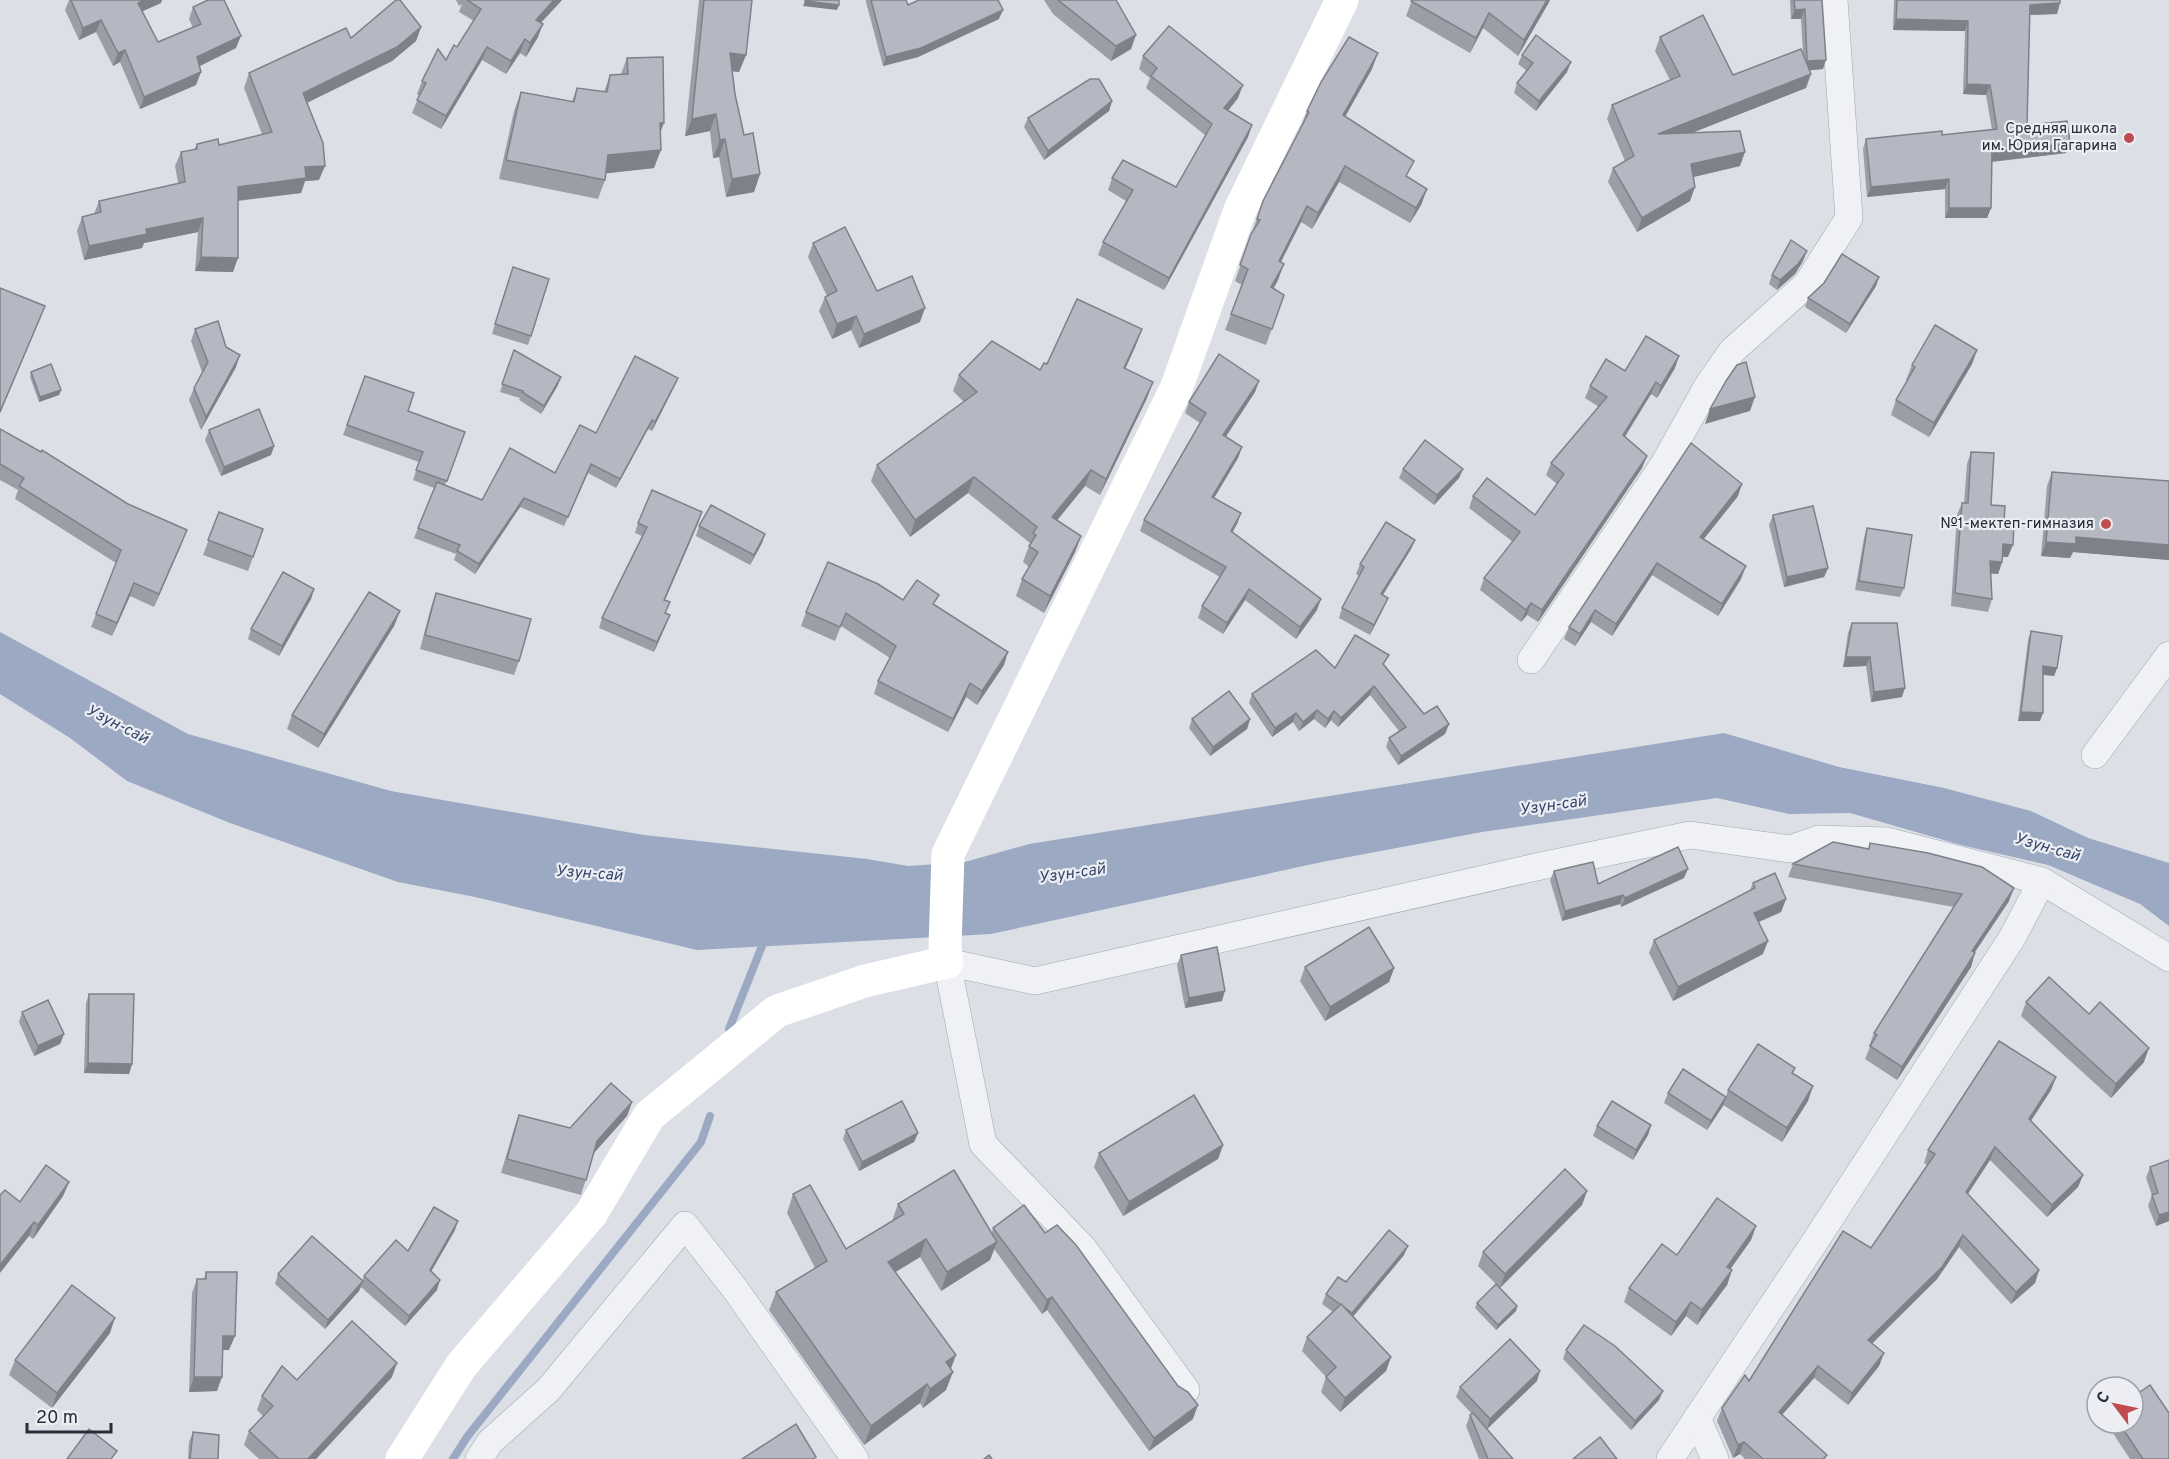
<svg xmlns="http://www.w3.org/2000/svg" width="2169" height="1459" font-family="Overpass,sans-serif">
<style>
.water{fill:#9ba9c3}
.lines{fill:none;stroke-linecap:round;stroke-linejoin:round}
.stream{stroke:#9ba9c3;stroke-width:8}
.street-casing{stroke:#a3a6af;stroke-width:28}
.street{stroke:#eff1f4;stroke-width:27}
.secondary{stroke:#fff;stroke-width:33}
.wall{fill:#9c9ea7}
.shaded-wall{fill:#7f8188}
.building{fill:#b5b8c2;stroke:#7f8188;stroke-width:1.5}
.poi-dot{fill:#c14c4f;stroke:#eceef3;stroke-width:2}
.labels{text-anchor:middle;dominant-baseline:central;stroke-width:4.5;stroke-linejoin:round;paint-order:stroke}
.poi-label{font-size:15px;fill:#282d3b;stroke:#eceef3;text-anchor:end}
.water-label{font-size:16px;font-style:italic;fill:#36476b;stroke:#eceef3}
</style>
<rect width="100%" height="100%" fill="#dddfe6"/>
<path class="water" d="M0,632L188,734L391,791L644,835L867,859L908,866L965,862L1029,844L1724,733L1839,767L1944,788L2031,811L2088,838L2169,863V926L2140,904L2048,865L1961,845L1850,813L1789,814L1717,798L1482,832L1322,862L991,934L697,950L475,897L398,882L230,823L127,781L70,738L0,694Z"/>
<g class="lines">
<g class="stream">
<path d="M729,1029L762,946V937"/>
<path d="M453,1459L467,1437L701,1142L710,1116"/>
</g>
<g class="street-casing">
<g id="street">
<path d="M1531,660L1664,464L1707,387L1732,351L1807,284L1849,218L1834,0"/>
<path d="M2095,755L2169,655"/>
<path d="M2042,881L2169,958"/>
<path d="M1186,1390L1083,1248L983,1144L947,962L1035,981L1536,867L1690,835L1790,849L1819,839L1887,841L2042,881L2012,938L1816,1240L1670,1459"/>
<path d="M1697,1418L1715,1459"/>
<path d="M479,1459L490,1442L549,1389L685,1225L735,1289L855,1459"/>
</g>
</g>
<use href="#street" class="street"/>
<path class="secondary" d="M402,1459L461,1366L591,1214L649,1116L777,1011L865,981L947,962L945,946L948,854L1176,389L1240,210L1342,0"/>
</g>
<g class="wall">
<path d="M69,0H162L161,3L142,11L158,42L193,28L189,19L193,7L236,48L199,66L196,85L140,109L120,62L113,66L96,32L79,40L65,10Z"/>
<path d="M456,0H562L541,23L538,37L526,57L520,53L506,74L482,60L441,129L412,113L419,96L417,94L422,81L446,60L457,47L474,21L459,12L462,4L459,6Z"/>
<path d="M699,0H752L746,55L739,72L732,71L735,94L744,135L760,174L754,192L726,197L719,157L713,158L710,131L685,136Z"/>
<path d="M866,0H906L908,5L999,19L918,57L883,66L866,2Z"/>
<path d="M1044,0H1116L1131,49L1111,61L1053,14Z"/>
<path d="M1412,0H1550L1518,56L1483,28L1470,53L1406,16Z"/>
<path d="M1790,0H1822L1823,69L1810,70L1806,88L1692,133L1740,166L1693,177L1690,201L1637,232L1608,182L1613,168L1625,161L1607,119L1612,105L1670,80L1655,51L1660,37L1733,75L1803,53L1801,19H1791Z"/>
<path d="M1894,0H2060L2057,14L2030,15L2027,125L2070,143L2066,153L1992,162L1991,208L1987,218H1945V189L1867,197L1863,149L1866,139L1942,135L1992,130L1986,95L1963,94L1965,31L1893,30Z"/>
<path d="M421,27L416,41L392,61L307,103L319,180L305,181L301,193L238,201L233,272L195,271L198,232L144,243L142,248L84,260L77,231L82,217L94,214L99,201L178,183L175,166L181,152L194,150L197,144L219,145L262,134L244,88L249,73L351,38Z"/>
<path d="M1522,55L1567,72L1536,111L1514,93L1517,83L1527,71L1518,64Z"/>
<path d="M1143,56L1238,98L1228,110L1252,125L1248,137L1164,290L1098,255L1103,242L1126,201L1108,190L1112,178L1176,187L1205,135L1146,88L1150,78L1139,69Z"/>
<path d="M627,58L660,133L654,168L606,173L605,180L598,199L499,179L514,111L521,92L572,101L577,88L604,92L610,75L621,74Z"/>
<path d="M1372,69L1345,116L1408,177L1427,189L1421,205L1410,223L1339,182L1312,229L1301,222L1281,262L1278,280L1274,288L1284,295L1266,345L1225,330L1242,285L1235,281L1263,201L1301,127L1307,111Z"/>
<path d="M1112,101L1109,111L1044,160L1024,127L1028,118Z"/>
<path d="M813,243L877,291L920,322L859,348L851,330L832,339L819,311L825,297L827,296L808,257Z"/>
<path d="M1803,261L1795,274L1777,290L1769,284L1772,275Z"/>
<path d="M513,267L531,336L528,345L492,334Z"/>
<path d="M1879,277L1876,286L1846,333L1805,307L1808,298Z"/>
<path d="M195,329L226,347L236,367L201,430L189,400L194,388L202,372L191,341Z"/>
<path d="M1136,345L1125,369L1147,398L1100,495L1085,486L1057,520L1081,536L1075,552L1044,613L1016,596L1022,579L1029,567L1023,562L1030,543L968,493L910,537L871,481L877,465L964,402L953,391L959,375L1040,370L1047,364Z"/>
<path d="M514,350L558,385L541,414L519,400L520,398L500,392Z"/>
<path d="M1977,350L1972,364L1929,437L1891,415L1896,400L1907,380H1906L1912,365Z"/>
<path d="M1675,368L1657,398L1651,394L1625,437L1642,468L1538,622L1527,615L1521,622L1480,590L1484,578L1513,542L1469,508L1473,496L1535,515L1557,484L1546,475L1551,463L1599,407L1585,398L1590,386L1625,371Z"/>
<path d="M31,372L61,390L59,395L39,402L30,377Z"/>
<path d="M365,376L408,411L465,432L445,485L482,500L555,473L596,433L678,378L674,387L652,431L648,429L616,488L588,473L564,526L520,507L475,574L454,560L456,554L414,538L434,488L413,480L419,462L343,435Z"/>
<path d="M1259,381L1255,392L1226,437L1242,447L1238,458L1214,498L1241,513L1237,524L1232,532L1317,610L1296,639L1245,600L1223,634L1198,618L1202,606L1220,577L1140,531L1144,520L1200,423L1185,413L1189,402Z"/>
<path d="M0,429L182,543L154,607L130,596L112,636L91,627L116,563L15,499L18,490L0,480Z"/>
<path d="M209,430L274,446L271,455L221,476L205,440Z"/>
<path d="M1971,452L1991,505L2004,522L2008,557H2002V562L1998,574L1991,573L1992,599L1988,612L1951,606L1957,515L1962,503H1964L1967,464Z"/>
<path d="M1403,469H1463L1459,478L1434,505L1399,478Z"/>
<path d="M2052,472L2169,560L2073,552L2070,558L2041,556L2047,486Z"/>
<path d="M1738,496L1703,540L1741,579L1718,616L1652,575L1612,636L1591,622L1575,646L1564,639L1569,627Z"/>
<path d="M219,512L263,529L248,571L203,555Z"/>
<path d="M1773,515L1828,568L1824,577L1784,587L1769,525Z"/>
<path d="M699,521L665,600L666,613L670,615L654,652L599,628L602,618L642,536L635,533L638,523Z"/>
<path d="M699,526L765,534L762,543L750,565L696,536Z"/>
<path d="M1867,528L1904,588L1900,597L1855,590L1864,538Z"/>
<path d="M1415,540L1411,549L1383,595L1388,598L1384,607L1370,635L1339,618L1342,608L1359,576L1356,574L1360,564Z"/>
<path d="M314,589L311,599L279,656L248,639L251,629Z"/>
<path d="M436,593L519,661L514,675L420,649L431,607Z"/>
<path d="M903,600L935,605L1004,665L977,705L966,697L948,732L874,694L878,681L890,658L841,626L835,641L801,626L806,612Z"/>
<path d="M400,611L394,626L318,748L287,729L292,715Z"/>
<path d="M1852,623L1902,697L1871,702L1866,666L1843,667L1848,633Z"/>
<path d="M2031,631L2057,668L2054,676L2043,675L2040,721H2018L2028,640Z"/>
<path d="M1385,665L1424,714L1449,724L1445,734L1398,765L1386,747L1389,738L1399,731L1370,695L1338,727L1331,720L1325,728L1314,719L1299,731L1293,722L1272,737L1249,703L1252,694L1335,668Z"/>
<path d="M1192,719H1250L1247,729L1210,756L1189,728Z"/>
<path d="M1870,843L2009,901L1974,953L1971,967L1897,1080L1865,1059L1870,1047L1869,1046L1874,1033L1954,907L1788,877L1793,864L1868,849Z"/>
<path d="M1554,871L1598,884L1684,878L1621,907L1620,904L1562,921L1550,880Z"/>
<path d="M1753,883L1786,899L1781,912L1759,922L1763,954L1673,1001L1649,953L1654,940L1750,890Z"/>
<path d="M1181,955L1222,1001L1185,1008L1177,965Z"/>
<path d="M1305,967L1394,968L1389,982L1325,1021L1300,981Z"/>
<path d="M89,994L132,1064L129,1074L84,1073L86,1003Z"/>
<path d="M2026,1002L2089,1014L2144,1062L2111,1098L2021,1016Z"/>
<path d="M22,1012L64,1034L60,1044L34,1056L19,1022Z"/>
<path d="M1793,1074L1808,1101L1782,1142L1723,1105L1707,1130L1664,1103L1668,1093L1726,1096L1728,1090Z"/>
<path d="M2056,1077L2051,1090L2031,1121L2083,1175L2078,1187L2047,1217L1990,1160L1968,1194L2039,1270L2035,1283L2011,1304L1959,1247L1937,1279L1872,1344L1884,1353L1879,1366L1848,1405L1814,1378L1782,1415L1827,1455L1825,1459H1745L1740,1454L1733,1458L1717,1421L1722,1408L1749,1381L1871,1248L1927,1165L1924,1163L1928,1150Z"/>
<path d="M632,1102L627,1116L594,1153L581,1195L501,1173L514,1129L519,1115L570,1128Z"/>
<path d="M1651,1125L1648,1135L1633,1160L1593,1136L1597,1126Z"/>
<path d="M846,1130L918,1133L914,1142L859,1171L843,1139Z"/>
<path d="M1223,1145L1218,1159L1123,1216L1094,1167L1099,1153Z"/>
<path d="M2150,1167L2169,1221L2156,1226L2148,1206L2152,1195L2146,1178Z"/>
<path d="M69,1182L63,1196L33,1239L29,1236L20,1202Z"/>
<path d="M1587,1191L1582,1205L1500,1288L1517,1306L1516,1311L1496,1330L1475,1308L1477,1303L1496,1284L1478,1266L1483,1252Z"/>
<path d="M793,1194L846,1249L892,1221L898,1204L992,1233L993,1228L1045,1233L1193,1419L1149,1451L1047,1310L1042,1314L994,1249L990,1260L941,1291L920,1257L895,1272L951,1369L946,1390L923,1408L920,1403L864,1445L769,1310L776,1292L815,1268L787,1213Z"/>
<path d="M1756,1226L1751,1240L1730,1269L1732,1270L1727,1285L1697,1325L1686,1316L1671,1336L1624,1302L1629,1288L1677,1255Z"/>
<path d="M455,1230L431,1272L437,1290L405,1326L361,1287L359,1291L325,1329L275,1284L278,1274L362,1281L364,1276L408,1251Z"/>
<path d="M1404,1255L1353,1317L1391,1357L1386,1371L1340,1412L1321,1392L1326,1377L1302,1351L1307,1337L1333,1312L1322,1304L1326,1294L1346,1282Z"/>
<path d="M206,1272L229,1350H223L217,1391L189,1392L192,1293L197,1279H204Z"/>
<path d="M110,1333L52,1408L9,1375L15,1360Z"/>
<path d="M1566,1350L1659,1400L1631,1430L1563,1359Z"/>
<path d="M392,1377L316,1459H259L244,1445L249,1431L263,1416L257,1410L262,1396Z"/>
<path d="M1537,1381L1487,1429L1513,1459H1479L1466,1426L1470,1415L1472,1414L1456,1397L1460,1387Z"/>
<path d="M2107,1423H2133L2169,1459H2130L2107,1424Z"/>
<path d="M193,1432L218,1459H188L189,1442Z"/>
</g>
<g class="shaded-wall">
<path d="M145,0H162L161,3L134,15L138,3Z"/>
<path d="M554,0H562L531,33L536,20Z"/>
<path d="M1547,0H1550L1548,4L1518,56L1524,40Z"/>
<path d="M805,1L839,5L837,10L803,6Z"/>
<path d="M2060,3L2057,14L2026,15L2030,5Z"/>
<path d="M1805,9L1801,19H1791L1795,10Z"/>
<path d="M1003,10L999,19L918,57L883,66L886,57Z"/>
<path d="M1489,13L1483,28L1470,53L1476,38Z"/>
<path d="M1896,19L1968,21L1965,31L1893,30Z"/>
<path d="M101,20L96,32L79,40L83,28Z"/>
<path d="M543,24L538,37L526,57L530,43Z"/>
<path d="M421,27L416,41L392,61L298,107L303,93Z"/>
<path d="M1136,35L1131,49L1111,61L1116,46Z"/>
<path d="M241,36L236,48L192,70L197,57Z"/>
<path d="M525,39L520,53L506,74L511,61Z"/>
<path d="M487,47L482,60L441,129L446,116Z"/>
<path d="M125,50L120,62L113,66L118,53Z"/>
<path d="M730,53L746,55L739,72L723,70Z"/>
<path d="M1378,53L1372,69L1337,131L1343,115Z"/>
<path d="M1826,60L1823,69L1804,71L1807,61Z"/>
<path d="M1571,62L1567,72L1536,111L1539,101Z"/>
<path d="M201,72L196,85L140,109L144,97Z"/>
<path d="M1811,74L1806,88L1653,148L1658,134Z"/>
<path d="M1967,84L1990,85L1986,95L1963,94Z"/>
<path d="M1243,85L1238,98L1220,121L1224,108Z"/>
<path d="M1112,101L1109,111L1044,160L1048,151Z"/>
<path d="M716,114L710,131L685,136L692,119Z"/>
<path d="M660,123H664L657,141Z"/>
<path d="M1252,125L1248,137L1164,290L1169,278Z"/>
<path d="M725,139L719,157L713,158L720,140Z"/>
<path d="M2070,143L2066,153L1988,162L1992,152Z"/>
<path d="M661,150L654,168L601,174L608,155Z"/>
<path d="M1745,152L1740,166L1685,179L1691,164Z"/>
<path d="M325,166L319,180L305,181L301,193L233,201L238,187L305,167Z"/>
<path d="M1345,166L1339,182L1312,229L1318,213Z"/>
<path d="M760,174L754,192L726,197L732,179Z"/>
<path d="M1949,179L1945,189L1867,197L1871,187Z"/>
<path d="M1695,187L1690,201L1637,232L1642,218Z"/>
<path d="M1427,189L1421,205L1410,223L1416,208Z"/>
<path d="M1307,206L1301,222L1273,277L1279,261Z"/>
<path d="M1949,208H1991L1987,218H1945Z"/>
<path d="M203,218L198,232L144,243L142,248L84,260L89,246L146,229Z"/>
<path d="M1807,251L1803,261L1795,274L1777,290L1780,280Z"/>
<path d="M201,257L238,258L233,272L195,271Z"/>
<path d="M1284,264L1278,280L1265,302L1271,287Z"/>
<path d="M1879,277L1876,286L1846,333L1850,324Z"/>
<path d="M45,306L40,319L0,413V412Z"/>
<path d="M925,308L920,322L859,348L864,334Z"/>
<path d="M856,316L851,330L832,339L837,324Z"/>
<path d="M1142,329L1136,345L1118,385L1124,368Z"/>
<path d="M1977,350L1972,364L1929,437L1934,423Z"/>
<path d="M240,355L236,367L201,430L206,417Z"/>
<path d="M1679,356L1675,368L1657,398L1661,386Z"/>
<path d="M561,377L558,385L541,414L544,406Z"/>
<path d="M678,378L674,387L652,431L655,422Z"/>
<path d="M1259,381L1255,392L1219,446L1223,435Z"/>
<path d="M1153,382L1147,398L1100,495L1106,479Z"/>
<path d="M1656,382L1651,394L1618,447L1623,435Z"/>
<path d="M61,390L59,395L39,402L40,397Z"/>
<path d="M1755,397L1750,411L1705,424L1710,409Z"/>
<path d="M652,420L648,429L616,488L620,479Z"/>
<path d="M274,446L271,455L221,476L224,467Z"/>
<path d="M1242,447L1238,458L1208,508L1212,497Z"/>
<path d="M1647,456L1642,468L1538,622L1542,610Z"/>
<path d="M591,464L588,473L564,526L568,517Z"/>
<path d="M1463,469L1459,478L1434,505L1437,495Z"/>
<path d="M1091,470L1085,486L1046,534L1052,517Z"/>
<path d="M974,477L968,493L910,537L915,520Z"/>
<path d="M1742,484L1738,496L1695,550L1700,537Z"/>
<path d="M524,498L520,507L475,574L479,564Z"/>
<path d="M702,512L699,521L661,609L664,600Z"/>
<path d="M1241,513L1237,524L1227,542L1231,531Z"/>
<path d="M187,530L182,543L154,607L159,594Z"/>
<path d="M765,534L762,543L750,565L754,555Z"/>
<path d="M1081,536L1075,552L1044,613L1050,596Z"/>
<path d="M2076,537L2169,545V560L2073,552L2070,558L2041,556L2046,542Z"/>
<path d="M1415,540L1411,549L1377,604L1381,594Z"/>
<path d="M2003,544L2013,545L2008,557L1998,556Z"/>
<path d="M1990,561L2002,562L1998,574L1986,573Z"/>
<path d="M1657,563L1652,575L1612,636L1616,624Z"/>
<path d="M1746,566L1741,579L1718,616L1722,604Z"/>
<path d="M1828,568L1824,577L1784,587L1787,577Z"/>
<path d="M134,583L130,596L112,636L117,623Z"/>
<path d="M314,589L311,599L279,656L282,646Z"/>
<path d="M1249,589L1245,600L1223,634L1227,623Z"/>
<path d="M1388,598L1384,607L1370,635L1374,625Z"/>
<path d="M1321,599L1317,610L1296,639L1300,627Z"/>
<path d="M1531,603L1527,615L1521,622L1526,610Z"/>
<path d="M1595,610L1591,622L1575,646L1580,634Z"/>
<path d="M400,611L394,626L318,748L324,734Z"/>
<path d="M670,615L666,625L654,652L657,642Z"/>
<path d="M1008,652L1004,665L977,705L982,691Z"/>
<path d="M1846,657H1870L1866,666L1843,667Z"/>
<path d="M2043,666L2057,668L2054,676L2040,674Z"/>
<path d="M970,683L966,697L948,732L953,719Z"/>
<path d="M1374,686L1370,695L1338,727L1341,718Z"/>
<path d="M1905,688L1902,697L1871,702L1874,692Z"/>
<path d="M1317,710L1314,719L1299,731L1303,722Z"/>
<path d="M1334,711L1331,720L1325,728L1328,719Z"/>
<path d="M2021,712L2043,713L2040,721H2018Z"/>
<path d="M1296,713L1293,722L1272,737L1275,728Z"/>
<path d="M1250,719L1247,729L1210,756L1213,747Z"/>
<path d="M1449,724L1445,734L1398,765L1401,756Z"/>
<path d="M1688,869L1684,878L1621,907L1625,898Z"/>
<path d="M2014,888L2009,901L1967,964L1972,951Z"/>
<path d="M1623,895L1620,904L1562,921L1565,911Z"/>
<path d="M1786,899L1781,912L1749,926L1754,913Z"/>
<path d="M1768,941L1763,954L1673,1001L1678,987Z"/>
<path d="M1975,953L1971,967L1897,1080L1902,1067Z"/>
<path d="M1394,968L1389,982L1325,1021L1330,1007Z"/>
<path d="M1225,991L1222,1001L1185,1008L1189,998Z"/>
<path d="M64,1034L60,1044L34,1056L38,1046Z"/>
<path d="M2149,1048L2144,1062L2111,1098L2116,1084Z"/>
<path d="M88,1063L132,1064L129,1074L84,1073Z"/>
<path d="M2056,1077L2051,1090L2024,1131L2029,1119Z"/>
<path d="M1813,1086L1808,1101L1782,1142L1787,1128Z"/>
<path d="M1726,1097L1723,1106L1707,1130L1711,1121Z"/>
<path d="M632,1102L627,1116L592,1155L597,1141Z"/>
<path d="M1651,1125L1648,1135L1633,1160L1636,1150Z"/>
<path d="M918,1133L914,1142L859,1171L862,1162Z"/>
<path d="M1223,1145L1218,1159L1123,1216L1129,1202Z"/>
<path d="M1995,1147L1990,1160L1961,1204L1966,1192Z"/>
<path d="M2083,1175L2078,1187L2047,1217L2052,1205Z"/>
<path d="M69,1182L63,1196L33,1239L38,1225Z"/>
<path d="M1587,1191L1582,1205L1500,1288L1505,1274Z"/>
<path d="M2169,1212V1221L2156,1226L2159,1215Z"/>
<path d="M458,1221L455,1230L426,1280L430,1270Z"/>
<path d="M34,1222L29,1236L0,1273V1265Z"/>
<path d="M1756,1226L1751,1240L1722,1281L1727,1267Z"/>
<path d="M1963,1235L1959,1247L1937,1279L1863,1352L1868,1340Z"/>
<path d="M926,1239L920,1257L881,1281L888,1262Z"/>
<path d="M997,1242L990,1260L941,1291L947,1272Z"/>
<path d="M1408,1246L1404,1255L1348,1322L1352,1313Z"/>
<path d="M1732,1270L1727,1285L1697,1325L1702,1310Z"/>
<path d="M2039,1270L2035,1283L2011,1304L2016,1292Z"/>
<path d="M440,1280L437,1290L405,1326L409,1316Z"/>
<path d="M363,1281L359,1291L325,1329L328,1320Z"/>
<path d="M1052,1297L1047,1310L1042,1314L1047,1300Z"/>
<path d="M1691,1302L1686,1316L1671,1336L1676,1322Z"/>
<path d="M1517,1306L1516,1311L1496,1330L1498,1325Z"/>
<path d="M115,1318L110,1333L52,1408L57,1393Z"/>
<path d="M223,1336H235L229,1350H218Z"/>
<path d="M1884,1353L1879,1366L1848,1405L1852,1393Z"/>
<path d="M956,1355L949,1374L946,1362Z"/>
<path d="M1391,1357L1386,1371L1340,1412L1345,1398Z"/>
<path d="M397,1363L392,1377L316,1459H308Z"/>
<path d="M1818,1366L1814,1378L1774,1424L1779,1412Z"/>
<path d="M1540,1371L1537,1381L1487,1429L1490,1419Z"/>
<path d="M953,1372L946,1390L923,1408L930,1389Z"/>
<path d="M194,1377H222L217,1391L189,1392Z"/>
<path d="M927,1384L920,1403L864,1445L871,1426Z"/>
<path d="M1663,1391L1659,1400L1631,1430L1635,1421Z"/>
<path d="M1198,1405L1193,1419L1149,1451L1154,1438Z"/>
<path d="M1744,1442L1740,1454L1733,1458L1738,1445Z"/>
</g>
<g class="building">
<path d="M71,0H145L138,3L158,42L201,24L193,7L208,0H224L241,36L197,57L201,72L144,97L125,50L118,53L101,20L83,28Z"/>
<path d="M396,0H400L421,27L397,47L303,93L323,143L325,166L305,167L306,178L238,187V258L201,257L203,218L146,229L147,234L89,246L82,217L101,212L99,201L185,182L181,152L197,149V144L218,139L219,145L272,132L249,73L346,28L351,38Z"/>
<path d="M467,0H554L536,20L543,24L530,43L525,39L511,61L487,47L446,116L417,100L426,83L422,81L438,49L446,60L454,45L457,47L481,9Z"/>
<path d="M704,0H752L746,55L730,53L735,94L744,135L753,133L760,174L732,179L725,139L720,140L716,114L692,119Z"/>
<path d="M805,0H839V5L805,1Z"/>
<path d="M871,0H906L908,5L919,0H998L1003,10L921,48L886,57Z"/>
<path d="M1058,0H1116L1136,35L1116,46Z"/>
<path d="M1412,0H1547L1524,40L1489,13L1476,38L1411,1Z"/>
<path d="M1794,0H1822L1826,60L1807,61L1805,9L1795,10Z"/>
<path d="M1897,0H2060V3L2030,5L2027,125L2067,121L2070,143L1992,152L1991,208H1949V179L1871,187L1866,139L1942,131V135L1997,129L1990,85L1967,84L1968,21L1896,19Z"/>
<path d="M1703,15L1733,75L1801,49L1811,74L1658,134L1740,131L1745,152L1691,164L1695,187L1642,218L1613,168L1634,156L1612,105L1680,76L1660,37Z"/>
<path d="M1169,26L1243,85L1224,108L1252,125L1169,278L1103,242L1133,190L1112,178L1123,160L1176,187L1212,124L1151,76L1157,68L1143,56Z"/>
<path d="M1536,35L1571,62L1539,101L1517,83L1533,63L1522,55Z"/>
<path d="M1349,37L1378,53L1343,115L1414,161L1406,176L1427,189L1416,208L1345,166L1318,213L1307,206L1279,261L1284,264L1271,287L1284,295L1272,329L1231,314L1248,269L1240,265L1251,234L1260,220L1257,219L1263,201L1309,112L1307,111L1321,82Z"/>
<path d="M663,57L664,123H660L661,150L608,155L605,180L506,160L521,92L574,102L577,88L607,92L610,75L628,74L627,58Z"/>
<path d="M1090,79H1099L1112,101L1048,151L1028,118Z"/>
<path d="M845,227L877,291L912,276L925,308L864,334L856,316L837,324L825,297L837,291L813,243Z"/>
<path d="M1791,240L1807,251L1798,264L1780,280L1772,275Z"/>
<path d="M1842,254L1879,277L1850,324L1808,298L1824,283Z"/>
<path d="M513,267L549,279L531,336L495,324Z"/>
<path d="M0,288L45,306L0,412Z"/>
<path d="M1077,299L1142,329L1124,368L1153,382L1106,479L1091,470L1052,517L1081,536L1050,596L1022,579L1038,552L1029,546L1036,535L1033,533L1037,527L974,477L915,520L877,465L977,392L959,375L992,341L1040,370L1044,363L1047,364Z"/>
<path d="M218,321L226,347L240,355L206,417L194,388L208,362L195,329Z"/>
<path d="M1935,325L1977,350L1934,423L1896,400L1915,367L1912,365Z"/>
<path d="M1646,336L1679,356L1661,386L1656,382L1623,435L1647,456L1542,610L1531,603L1526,610L1484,578L1520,532L1473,496L1487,478L1535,515L1564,474L1551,463L1607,397L1590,386L1606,359L1625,371Z"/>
<path d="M514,350L561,377L544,406L522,392L523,391L502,384Z"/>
<path d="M1219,354L1259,381L1223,435L1242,447L1212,497L1241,513L1231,531L1321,599L1300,627L1249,589L1227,623L1202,606L1226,567L1144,520L1206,413L1189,402Z"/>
<path d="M635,356L678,378L655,422L652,420L620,479L591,464L568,517L524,498L479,564L457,551L460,545L418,528L437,482L482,500L510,448L555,473L580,425L596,433Z"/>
<path d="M1746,362L1755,397L1710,409L1726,381L1737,365Z"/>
<path d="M51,364L61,390L40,397L31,372Z"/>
<path d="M365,376L414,393L408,411L465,432L447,481L416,470L423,452L347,425Z"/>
<path d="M259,409L274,446L224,467L209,430Z"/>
<path d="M0,429L41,452L42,450L128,504L187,530L159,594L134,583L117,623L96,614L121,550L19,486L24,478L0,464Z"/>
<path d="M1425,440L1463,469L1437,495L1403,469Z"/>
<path d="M1691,443L1742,484L1700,537L1746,566L1722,604L1657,563L1616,624L1595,610L1580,634L1569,627Z"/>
<path d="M1971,452L1994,453L1991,505L2005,506L2004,522L2014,523L2013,545L2003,544L2002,562L1990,561L1992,599L1955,593L1962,503H1968Z"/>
<path d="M2052,472L2169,481V545L2076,537V544L2046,542Z"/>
<path d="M652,490L702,512L664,600L670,602L665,613L670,615L657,642L602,618L647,527L638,523Z"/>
<path d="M711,505L765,534L754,555L699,526Z"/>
<path d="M1813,506L1828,568L1787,577L1773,515Z"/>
<path d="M219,512L263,529L253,557L208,540Z"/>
<path d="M1386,522L1415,540L1381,594L1388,598L1374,625L1342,608L1364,567L1360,564Z"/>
<path d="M1867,528L1912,535L1904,588L1859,581Z"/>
<path d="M828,562L878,584L903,600L917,580L939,595L933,604L1008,652L982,691L970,683L953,719L878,681L896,646L846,613L840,627L806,612Z"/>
<path d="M283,572L314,589L282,646L251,629Z"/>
<path d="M369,592L400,611L324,734L292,715Z"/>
<path d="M436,593L531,619L519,661L425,635Z"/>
<path d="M1852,623H1897L1905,688L1874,692L1870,657H1846Z"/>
<path d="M2031,631L2062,636L2057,668L2043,666V713L2021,712Z"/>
<path d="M1355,635L1389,655L1383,664L1424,714L1437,706L1449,724L1401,756L1389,738L1406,727L1374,686L1341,718L1334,711L1328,719L1317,710L1303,722L1296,713L1275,728L1252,694L1316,650L1335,668Z"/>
<path d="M1229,691L1250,719L1213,747L1192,719Z"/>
<path d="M1833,842L1869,849L1870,843L1928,853L1982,867L2014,888L1972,951L1975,953L1902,1067L1870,1046L1877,1035L1874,1033L1962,894L1793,864Z"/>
<path d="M1678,847L1688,869L1625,898L1623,895L1565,911L1554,871L1593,862L1598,884Z"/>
<path d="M1775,873L1786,899L1754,913L1768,941L1678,987L1654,940L1755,888L1753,883Z"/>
<path d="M1369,927L1394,968L1330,1007L1305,967Z"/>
<path d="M1217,947L1225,991L1189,998L1181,955Z"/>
<path d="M2049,977L2089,1014L2100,1002L2149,1048L2116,1084L2026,1002Z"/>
<path d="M89,994H134L132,1064L88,1063Z"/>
<path d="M48,1000L64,1034L38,1046L22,1012Z"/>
<path d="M1999,1041L2056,1077L2029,1119L2083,1175L2052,1205L1995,1147L1966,1192L2039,1270L2016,1292L1963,1235L1942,1267L1868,1340L1884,1353L1852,1393L1818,1366L1779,1412L1827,1455L1823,1459H1763L1744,1442L1738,1445L1722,1408L1745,1375L1749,1381L1843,1231L1871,1248L1935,1154L1928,1150Z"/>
<path d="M1758,1044L1795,1068L1792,1073L1813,1086L1787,1128L1728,1090Z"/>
<path d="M1683,1069L1726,1097L1711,1121L1668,1093Z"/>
<path d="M611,1083L632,1102L597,1141L586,1180L507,1159L519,1115L570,1128Z"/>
<path d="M1194,1095L1223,1145L1129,1202L1099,1153Z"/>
<path d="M902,1101L918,1133L862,1162L846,1130Z"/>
<path d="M1612,1101L1651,1125L1636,1150L1597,1126Z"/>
<path d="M2169,1160V1212L2159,1215L2152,1195L2158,1193L2150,1167Z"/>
<path d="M46,1165L69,1182L38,1225L34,1222L0,1265V1195L5,1190L20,1202Z"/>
<path d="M1565,1169L1587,1191L1505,1274L1483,1252Z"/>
<path d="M954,1170L997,1242L947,1272L926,1239L888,1262L956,1355L946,1362L953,1372L930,1389L927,1384L871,1426L776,1292L827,1261L793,1194L810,1185L846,1249L904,1214L898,1204Z"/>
<path d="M1717,1198L1756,1226L1727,1267L1732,1270L1702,1310L1691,1302L1676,1322L1629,1288L1662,1244L1677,1255Z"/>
<path d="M1024,1205L1045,1233L1057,1225L1076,1245L1178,1386L1188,1392L1198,1405L1154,1438L1052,1297L1047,1300L993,1228Z"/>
<path d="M434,1207L458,1221L430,1270L440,1280L409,1316L364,1276L396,1240L408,1251Z"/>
<path d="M1389,1230L1408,1246L1352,1313L1326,1294L1338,1277L1346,1282Z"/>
<path d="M312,1236L363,1281L328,1320L278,1274Z"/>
<path d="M206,1272H237L235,1336H223L222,1377H194L197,1279H206Z"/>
<path d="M1496,1284L1517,1306L1498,1325L1477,1303Z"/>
<path d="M72,1285L115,1318L57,1393L15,1360Z"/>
<path d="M1341,1304L1391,1357L1345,1398L1326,1377L1336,1367L1307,1337Z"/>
<path d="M352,1321L397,1363L308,1459H279L249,1431L273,1406L262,1396L282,1366L297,1380Z"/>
<path d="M1584,1325L1615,1346L1663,1391L1635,1421L1566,1350Z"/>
<path d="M1510,1339L1540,1371L1490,1419L1460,1387Z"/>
<path d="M2150,1385L2169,1413V1459H2143L2119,1423H2133V1397Z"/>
<path d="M1473,1413L1513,1459H1488L1470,1415Z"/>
<path d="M796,1424L816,1457L813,1459H742Z"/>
<path d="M89,1429L117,1451L111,1459H67Z"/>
<path d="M193,1432L219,1435L218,1459H190Z"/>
<path d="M1600,1437L1617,1459H1573Z"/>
<path d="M989,1455L992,1459H984Z"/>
</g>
<g class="poi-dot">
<circle cx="2129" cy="138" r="6"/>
<circle cx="2106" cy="524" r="6"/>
</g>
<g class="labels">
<g class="poi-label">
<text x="2117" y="129">Средняя школа<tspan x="2117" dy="17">им. Юрия Гагарина</tspan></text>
<text x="2094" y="524">№1-мектеп-гимназия</text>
</g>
<g class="water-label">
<text transform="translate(117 725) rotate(27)">Узун-сай</text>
<text transform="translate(1553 806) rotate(-8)">Узун-сай</text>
<text transform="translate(2047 848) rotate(16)">Узун-сай</text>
<text transform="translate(589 874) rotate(4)">Узун-сай</text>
<text transform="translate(1072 874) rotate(-8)">Узун-сай</text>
</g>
</g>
<g transform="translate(2115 1405) rotate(302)"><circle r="28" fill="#eceef3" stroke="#9ea1a9" stroke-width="1.5"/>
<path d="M0-4.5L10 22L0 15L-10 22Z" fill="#c14c4f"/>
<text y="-9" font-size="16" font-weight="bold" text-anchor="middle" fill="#282d3b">С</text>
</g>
<path d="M27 1423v9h84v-9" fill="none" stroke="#282d3b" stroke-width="3"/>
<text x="36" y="1423" font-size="18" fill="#282d3b" stroke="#eceef3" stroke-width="4.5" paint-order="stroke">20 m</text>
</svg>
